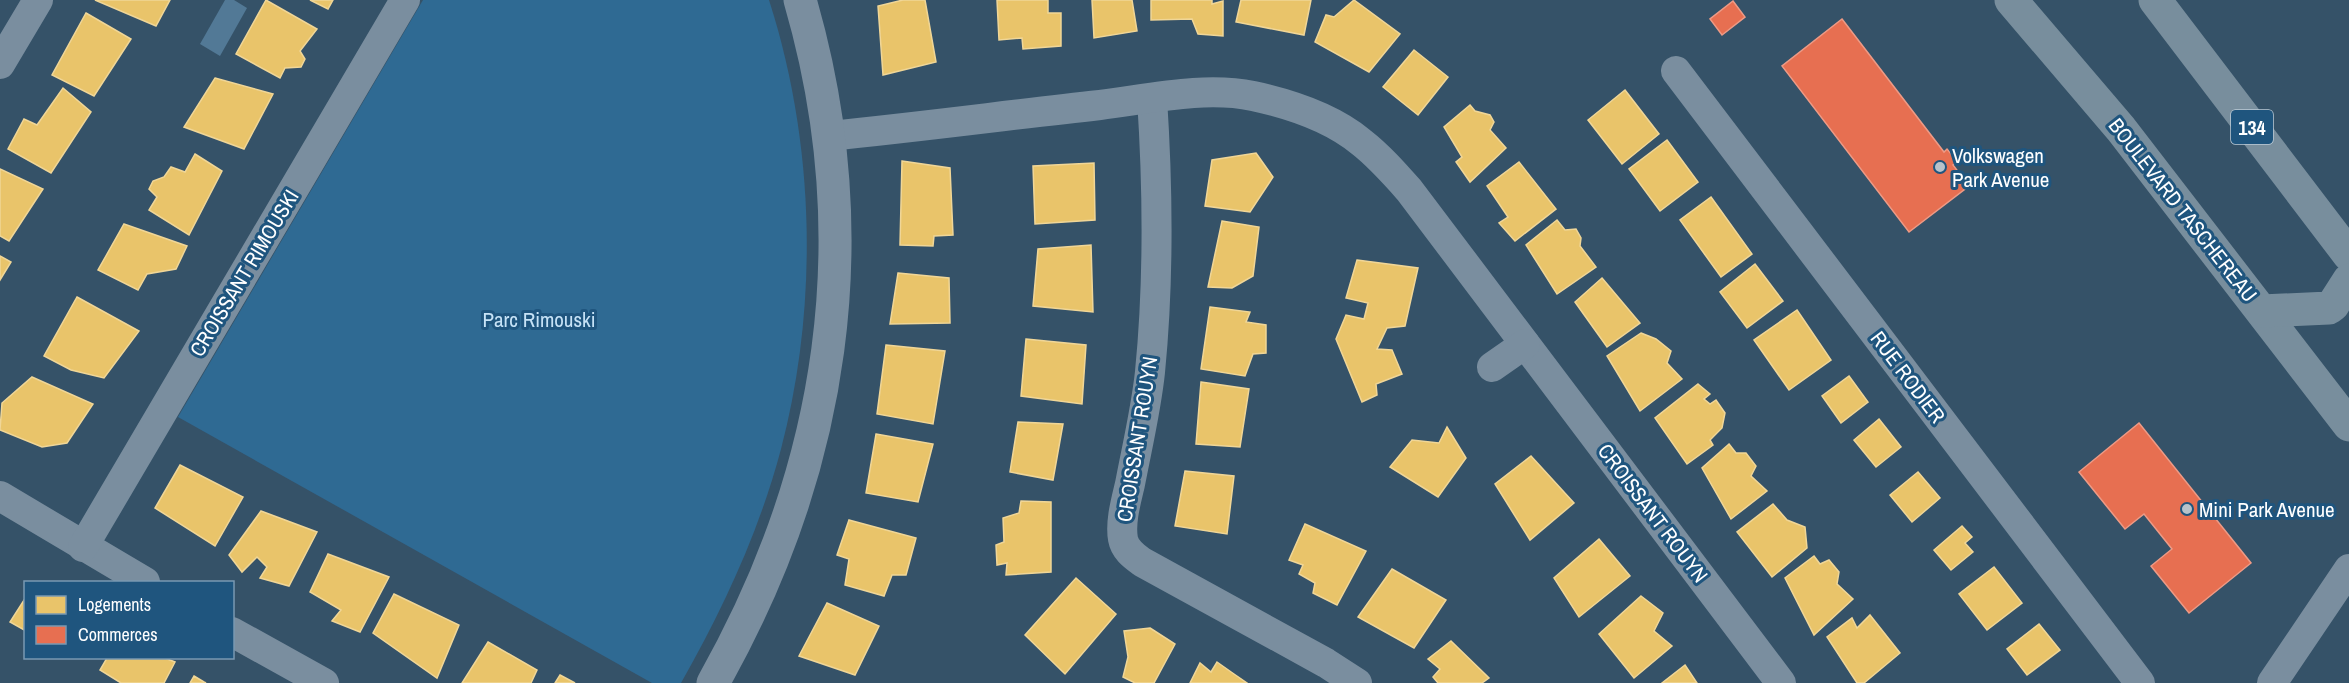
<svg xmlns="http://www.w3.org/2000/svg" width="2349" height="683" font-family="'Archivo Narrow',sans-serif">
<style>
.green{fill:#2f6a93}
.water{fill:#527996}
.homes{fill:#e9c46a;stroke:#f0d697;stroke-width:1.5}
.shops{fill:#e76f51;stroke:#ee9a85;stroke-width:1.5}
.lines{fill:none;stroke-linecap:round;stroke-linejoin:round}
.minor{stroke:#7a8e9f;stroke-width:30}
.tertiary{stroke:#7a8e9f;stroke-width:33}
.primary{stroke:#788e9d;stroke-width:33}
.poi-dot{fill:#b8c2ca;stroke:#1f557e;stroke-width:2}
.labels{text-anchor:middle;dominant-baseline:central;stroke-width:6;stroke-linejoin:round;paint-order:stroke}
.shield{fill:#1f557e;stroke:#bcccd8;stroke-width:1.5}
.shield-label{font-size:20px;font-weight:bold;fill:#fff}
.poi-label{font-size:21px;fill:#fff;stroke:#1f557e;text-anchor:start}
.street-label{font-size:21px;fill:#fff;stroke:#1f557e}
.park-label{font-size:21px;fill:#c6e2f6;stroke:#1f557e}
</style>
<rect width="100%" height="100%" fill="#355268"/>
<path class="green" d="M423,0H769C815,143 819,304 781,449C759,532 723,609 681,683H652L178,417Z"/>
<path class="water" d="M225,0H234L247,8L220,56L200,44Z"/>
<g class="homes">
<path d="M95,0H170L156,26Z"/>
<path d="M266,0L317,29L300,51L305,59L301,67L285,68L280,78L236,54Z"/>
<path d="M310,0H333L328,9Z"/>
<path d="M903,0H925L936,62L883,75L878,6Z"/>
<path d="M997,0H1048V13H1061V46L1023,49L1022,38L999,40Z"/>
<path d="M1092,0H1132L1137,31L1094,38Z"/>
<path d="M1151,0H1212V4L1223,1V36L1198,34L1192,19L1151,20Z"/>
<path d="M1241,0H1311L1304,35L1236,22Z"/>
<path d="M1354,0L1400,34L1369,72L1315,42L1326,15L1334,17Z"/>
<path d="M86,13L131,39L94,96L52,75Z"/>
<path d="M1414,50L1448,77L1418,115L1383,87Z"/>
<path d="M215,78L273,94L244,149L184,127Z"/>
<path d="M63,88L91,112L51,173L8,149L24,119L37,125Z"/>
<path d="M1625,90L1659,134L1622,164L1588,120Z"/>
<path d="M1470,105L1475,111L1490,115L1494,122L1490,130L1506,148L1470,182L1456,162L1462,157L1444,127Z"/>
<path d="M1667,140L1698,182L1660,211L1629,169Z"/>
<path d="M1256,153L1273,177L1250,212L1205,206L1212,160Z"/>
<path d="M195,154L222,171L189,235L149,210L157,197L149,189L153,181L164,177L171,167L185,172Z"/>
<path d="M902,161L950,168L953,235L934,236L933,246L900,245Z"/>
<path d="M1519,162L1556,209L1515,241L1499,223L1508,217L1487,186Z"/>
<path d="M1094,163L1095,220L1035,224L1033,166Z"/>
<path d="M0,169L43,189L9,241L0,236Z"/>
<path d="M1711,197L1752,254L1721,277L1680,220Z"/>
<path d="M1557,220L1565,230L1576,229L1581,238L1580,246L1596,267L1557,294L1526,245Z"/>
<path d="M1222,221L1259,227L1253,276L1232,288L1208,287Z"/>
<path d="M124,224L187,246L176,269L147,274L138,290L98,270Z"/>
<path d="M1091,245L1093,312L1033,306L1038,249Z"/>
<path d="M0,256L11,262L0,280Z"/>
<path d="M1357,260L1418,268L1405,326L1387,328L1377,349L1392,350L1402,374L1376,384L1377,395L1362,402L1336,339L1346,315L1364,319L1368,303L1346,298Z"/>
<path d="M1755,264L1783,301L1747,328L1720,292Z"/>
<path d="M898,273L949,278L950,323L890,324Z"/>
<path d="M1602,278L1640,323L1607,347L1575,302Z"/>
<path d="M77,297L139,331L104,378L71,370L44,356Z"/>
<path d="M1210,307L1250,312L1246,322L1266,325V353L1253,354L1245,376L1201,369Z"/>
<path d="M1797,310L1831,360L1789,390L1754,340Z"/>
<path d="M1641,333L1656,339L1671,351L1667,363L1682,379L1640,411L1607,356Z"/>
<path d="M1026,339L1086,345L1082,404L1021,396Z"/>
<path d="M886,345L945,351L933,424L877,414Z"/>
<path d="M1849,376L1868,402L1841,423L1822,396Z"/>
<path d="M32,377L93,404L67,443L42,447L0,430L2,403Z"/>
<path d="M1201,382L1249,389L1240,447L1196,444Z"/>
<path d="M1698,384L1710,394L1704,399L1710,404L1716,400L1725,413L1722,428L1710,440L1713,445L1687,464L1655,418Z"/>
<path d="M1879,419L1901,447L1876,467L1854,440Z"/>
<path d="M1018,422L1063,424L1053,480L1010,472Z"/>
<path d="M1447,427L1466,458L1438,497L1390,467L1412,440L1439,443Z"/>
<path d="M876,434L933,444L918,502L866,493Z"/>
<path d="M1729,444L1736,453H1746L1756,466L1751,476L1767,491L1731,519L1702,468Z"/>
<path d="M1531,456L1574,503L1530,540L1495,484Z"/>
<path d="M180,465L243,497L215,546L155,508Z"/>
<path d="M1185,471L1234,476L1227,534L1175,526Z"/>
<path d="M1918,472L1940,498L1912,522L1890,495Z"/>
<path d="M1021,501L1051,502V572L1006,575L1007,563L997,565L996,545L1004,542L1003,518L1019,513Z"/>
<path d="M1773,504L1787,520L1805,527L1807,548L1772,577L1737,532Z"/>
<path d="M261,511L317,532L289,586L260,578L267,567L257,557L242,572L229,555Z"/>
<path d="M849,520L916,538L906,575H892L884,596L845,585L849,559L837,555Z"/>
<path d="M1305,524L1366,551L1337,605L1313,593L1315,583L1299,574L1303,565L1289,560Z"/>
<path d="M1962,526L1972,537L1965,543L1973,552L1951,570L1934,550Z"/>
<path d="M1599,539L1630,576L1579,617L1554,578Z"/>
<path d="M328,554L389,577L360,632L332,621L341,610L310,592Z"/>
<path d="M1814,556L1820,564L1829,560L1839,572L1837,584L1853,599L1814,635L1785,578Z"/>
<path d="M1994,567L2022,603L1987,630L1959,594Z"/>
<path d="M1392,569L1446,600L1414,648L1358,617Z"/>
<path d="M1076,578L1116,614L1065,674L1025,635Z"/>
<path d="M394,594L459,625L437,678L373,633Z"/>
<path d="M1641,596L1663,613L1654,631L1672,646L1634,678L1599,634Z"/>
<path d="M26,597V631L10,622Z"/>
<path d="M827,603L879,626L855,675L799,656Z"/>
<path d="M1870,615L1900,653L1864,683H1857L1827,637L1852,618L1857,628Z"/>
<path d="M2039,624L2060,650L2027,675L2007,649Z"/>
<path d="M1150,628L1175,644L1154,683H1135L1123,677L1128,657L1124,631Z"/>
<path d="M1451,641L1489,678L1482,683H1438L1433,677L1440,669L1428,659Z"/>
<path d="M488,642L537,670L531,683H462Z"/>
<path d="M107,658H165L175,662L164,683H121L100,670Z"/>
<path d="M1217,662L1234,674L1247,683H1190L1200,663L1211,672Z"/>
<path d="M1685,665L1697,683H1662Z"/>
<path d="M560,675L575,683H555Z"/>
<path d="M194,676L204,682L206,683H190Z"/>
</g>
<g class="shops">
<path d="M1733,1L1745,17L1722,35L1710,19Z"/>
<path d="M1842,19L1944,152L1947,149L1952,155L1958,162L1953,165L1969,186L1909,232L1782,66Z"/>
<path d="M2139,423L2251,563L2189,613L2151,566L2172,549L2144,514L2125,529L2079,472Z"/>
</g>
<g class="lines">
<g class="minor">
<path d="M0,64L38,0"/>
<path d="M1676,71L2140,683"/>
<path d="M1152,98C1158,189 1159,281 1150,372C1146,410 1137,447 1130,484C1126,501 1120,522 1123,539C1125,550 1134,556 1142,562L1326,663L1357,683"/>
<path d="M829,136C919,127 1009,115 1100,105C1149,99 1204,86 1253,96C1290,104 1332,118 1361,142C1379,156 1394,173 1409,190L1781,683"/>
<path d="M1492,367L1525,344"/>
<path d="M0,496L145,582"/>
<path d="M83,547L405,0"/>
<path d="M232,632L324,683"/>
<path d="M2272,683L2349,569"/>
</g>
<path class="tertiary" d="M713,683C834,469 869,237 800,0"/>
<g class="primary">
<path d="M2011,0L2121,129L2349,425"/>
<path d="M2155,0L2349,255"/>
<path d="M2262,311L2329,308L2333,305L2349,280"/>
</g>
</g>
<g class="poi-dot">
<circle cx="1940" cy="167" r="6"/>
<circle cx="2187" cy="509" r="6"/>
</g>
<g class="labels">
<rect class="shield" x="2231" y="110" width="42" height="34" rx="4.5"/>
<g class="shield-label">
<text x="2252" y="127">134</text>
</g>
<g class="poi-label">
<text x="1952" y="155">Volkswagen<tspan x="1952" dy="24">Park Avenue</tspan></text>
<text x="2199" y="509">Mini Park Avenue</text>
</g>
<g class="street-label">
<text transform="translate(2183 210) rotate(52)">BOULEVARD TASCHEREAU</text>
<text transform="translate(244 273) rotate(-59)">CROISSANT RIMOUSKI</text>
<text transform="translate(1908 377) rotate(53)">RUE RODIER</text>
<text transform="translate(1137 439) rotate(-81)">CROISSANT ROUYN</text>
<text transform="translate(1653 513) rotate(53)">CROISSANT ROUYN</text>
</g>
<g class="park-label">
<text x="539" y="319">Parc Rimouski</text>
</g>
</g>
<rect x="24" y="581" width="210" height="78" fill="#1f557e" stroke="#7999b2" stroke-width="1.5"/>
<rect x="36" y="596" width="30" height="18" fill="#e9c46a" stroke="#7999b2" stroke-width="1.5"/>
<text x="78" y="611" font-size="18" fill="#ffffff">Logements</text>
<rect x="36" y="626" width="30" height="18" fill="#e76f51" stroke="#7999b2" stroke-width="1.5"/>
<text x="78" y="641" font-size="18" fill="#ffffff">Commerces</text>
</svg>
